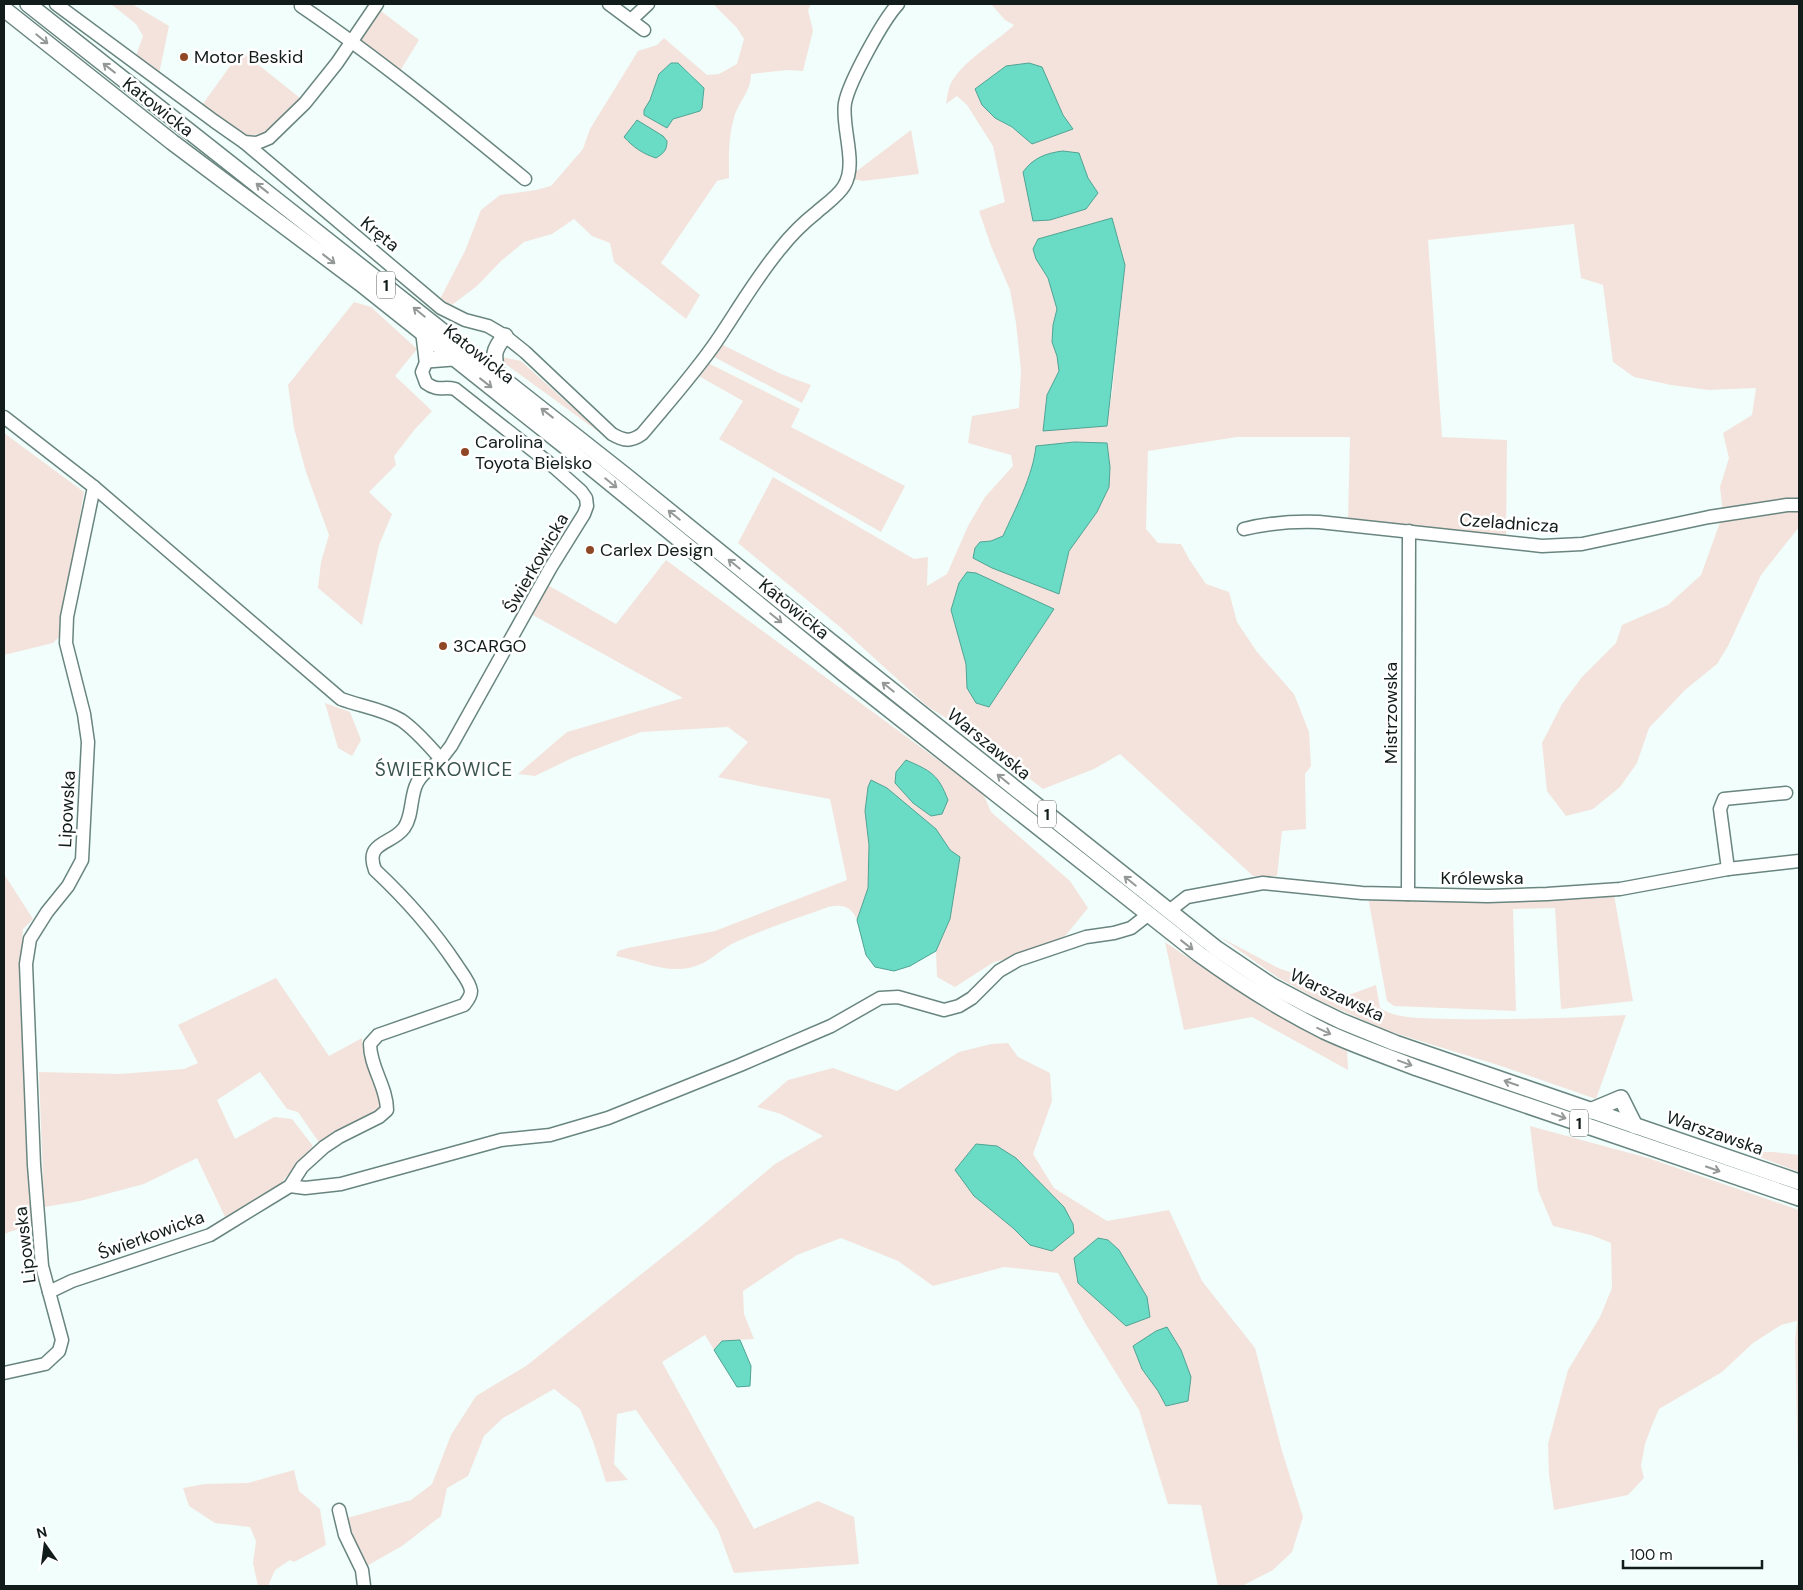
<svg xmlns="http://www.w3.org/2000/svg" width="1803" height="1590" font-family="'DM Sans',sans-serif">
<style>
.green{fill:#f4e3dc;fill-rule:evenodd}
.water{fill:#6adcc6;stroke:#50a393}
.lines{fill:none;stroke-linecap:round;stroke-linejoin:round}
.minor-casing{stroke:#69857f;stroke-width:15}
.major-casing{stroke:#69857f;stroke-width:18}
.minor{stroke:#fff;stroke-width:12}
.major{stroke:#fff;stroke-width:15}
.oneway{stroke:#949998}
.poi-dot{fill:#8f4725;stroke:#fff;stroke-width:2}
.labels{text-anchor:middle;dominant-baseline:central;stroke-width:5;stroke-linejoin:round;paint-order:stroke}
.shield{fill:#fff;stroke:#59615f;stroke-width:1}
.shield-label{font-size:16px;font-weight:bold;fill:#121d1b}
.poi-label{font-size:18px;fill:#121d1b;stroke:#fff;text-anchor:start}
.street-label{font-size:18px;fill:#121d1b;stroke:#fff}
.neighbourhood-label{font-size:19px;letter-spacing:1px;fill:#3a554f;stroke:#fff}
</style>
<rect width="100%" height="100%" fill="#f1fefb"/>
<g class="green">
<path d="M111,4H132L169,26L159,74L136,56L143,36L136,24Z"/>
<path d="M713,4H811L808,10L813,31L803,71L787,70L751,74C751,92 738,102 734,118C728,138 729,157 729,178L717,181L661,263L700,295L686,319L614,262L610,243L592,236L574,219L552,234L524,242L501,261L477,286L452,305L440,299L465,251L481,210L500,195L536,190L551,186L583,149L590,129L638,51L657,45L664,38L707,75L719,74L737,64L744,39L737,28ZM678,63L692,75L704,88V97L700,111L673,119L667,128L644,115V110L650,100L659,74ZM646,125L653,130L634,147L624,137Z"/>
<path d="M991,4H1798L1799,527L1761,575L1728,646L1717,664L1685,690L1649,728L1637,763L1620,787L1593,809L1566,816L1547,791L1542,743L1562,704L1582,677L1616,643L1622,625L1668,605L1701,575L1723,514L1720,487L1729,458L1723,433L1752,415L1756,388L1709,390L1671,385L1634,377L1613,362L1603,285L1581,278L1574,224L1428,240L1442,437L1507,440L1506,537L1348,522L1350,437H1237L1148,451L1146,529L1158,543L1181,544L1189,559L1206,584L1229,592L1237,622L1257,652L1294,694L1309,732L1311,766L1305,774L1306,829L1282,831L1277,876H1253L1120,754L1094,769L1043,789L968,732L927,706L840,627L738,543L773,477L914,559L928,557L927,586L947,574L968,526L985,497L1013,466L1011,455L968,443L972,416L1019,408L1021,370L1016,323L1010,290L991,246L979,211L1005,202L993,146L967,105L957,96L946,104C947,98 948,91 950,85C962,61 995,43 1014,25L1005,20ZM1006,66L1042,67L1063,115L1073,128L1020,133L995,118L982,105L975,89ZM1079,153L1088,178L1097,193L1033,221L1030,207ZM1118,238L1125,265L1112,393L1108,414L1043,430L1047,395L1059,371L1057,356L1052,342L1053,325L1057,309L1048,278L1036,259L1033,249L1038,239ZM1074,442L1097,512L1069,551L1059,594L980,542L991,541L1003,536C1015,508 1032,477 1036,446ZM959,583L1013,671L1004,684L967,688L966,664L951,610Z"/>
<path d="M381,11L419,40L400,71L359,40Z"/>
<path d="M241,51L300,98L268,132L245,137L202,105Z"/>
<path d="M911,130L919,174L863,181L852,179L853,174Z"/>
<path d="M354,302L371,307L417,349L395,376L432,411L415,429L394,456L396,465L369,492L392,514L379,545L362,625L318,588L321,562L329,535L306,472L294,428L288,385Z"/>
<path d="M721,344L781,374L811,385L802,403L712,356Z"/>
<path d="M502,357L521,361L603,435L500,360Z"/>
<path d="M708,363L800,409L791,427L905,486L881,532L719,439L743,401L697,375Z"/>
<path d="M4,433L84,492L65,607L63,633L53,643L4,655Z"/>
<path d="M666,560L983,793L991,812L1070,881L1088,908L1066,935L1037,952L994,962L955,987L937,977L936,951L950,919L960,857L950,850L936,829L887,788L865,811L869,845L868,888L857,920C851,906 843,904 828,907C798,918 767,928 738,941C715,951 709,967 680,969C657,970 638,960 616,956L618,951L628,948L715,931L847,880L830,799L759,786L718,777L748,742L728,727L641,732L572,758L535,776L518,774L567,732L683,698L531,614L546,584L616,624Z"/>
<path d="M325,703L350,712L361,740L352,756L338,748Z"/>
<path d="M4,874L33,919L23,929L19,985L33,1224L4,1234Z"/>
<path d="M1614,895L1633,1001L1561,1009L1555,908L1513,909L1516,1011L1394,1006L1387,1001L1368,897L1489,903Z"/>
<path d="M1220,937L1278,968L1316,981L1346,996L1376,985L1380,1008C1397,1020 1430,1018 1450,1019C1509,1020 1567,1018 1626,1015L1596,1099L1501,1066L1388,1031L1320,1001L1277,977Z"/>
<path d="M1165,942L1262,1007L1298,1027L1347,1050L1348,1070L1252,1017L1184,1030Z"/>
<path d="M276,978L329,1056L362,1038L363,1049L382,1100L381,1108L373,1115L320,1144L298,1112L287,1109L260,1072L217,1100L235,1139L274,1117L292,1119L313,1146L281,1183L226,1219L197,1158L144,1184L80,1201L44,1207L39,1072L120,1074L184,1069L198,1063L178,1025Z"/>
<path d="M1008,1043L1018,1057L1050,1073L1052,1101L1033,1154L1054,1188L1107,1221L1169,1210L1202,1281L1255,1348L1282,1451L1303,1517L1292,1552L1273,1570L1242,1586H1218L1201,1505L1168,1504L1139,1410L1085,1323L1058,1273L1004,1267L933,1286L898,1261L841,1238L797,1255L743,1291L744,1314L754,1339L722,1341L714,1350L705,1335L662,1362L754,1529L818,1501L854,1517L859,1564L734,1573L718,1530L636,1410L617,1414L614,1464L628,1480L606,1482L593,1441L580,1409L554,1389L503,1418L484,1436L468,1476L447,1488L441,1516L402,1546L365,1567L350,1535L347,1518L411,1500L432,1484L451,1435L476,1396L526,1366L698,1229L775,1164L823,1136L781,1114L757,1107L788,1080L833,1068L897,1091L959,1052L991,1044Z"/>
<path d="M1530,1126L1648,1158L1799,1210V1469L1798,1470L1795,1340L1797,1321L1781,1325L1753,1343L1722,1372L1659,1409L1652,1425L1645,1444L1641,1466L1644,1478L1628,1495L1554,1510L1549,1475L1548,1444L1568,1370L1600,1317L1612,1288L1611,1243L1591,1235L1553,1226L1538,1190Z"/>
<path d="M1746,1152H1773L1799,1155V1172Z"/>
<path d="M294,1470L299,1491L320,1509L326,1545L294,1562L290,1560L275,1570L268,1586H258L253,1563L256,1541L250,1527L215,1523L189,1506L183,1488L205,1484L248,1483Z"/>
</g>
<g class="water">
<path d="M671,63H678L704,88L702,108L700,111L673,119L667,128L644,115V110L650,100L659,74Z"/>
<path d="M1029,63L1042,67L1063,115L1073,129L1032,144L1012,127L995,118L982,105L975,89L1006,66Z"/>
<path d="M637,120L663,136L667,141C667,150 664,153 656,158C643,154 633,147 624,137Z"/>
<path d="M1063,151L1079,153L1088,178L1098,193L1086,209L1050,220L1033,221L1023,172C1033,158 1046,153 1063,151Z"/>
<path d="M1112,218L1125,265L1107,426L1043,431L1047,395L1059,371L1057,356L1052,342L1053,325L1057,309L1048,278L1036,259L1033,249L1038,239Z"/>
<path d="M1074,442L1107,443L1110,467L1109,487L1097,512L1069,551L1059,594L992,568L973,558L975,548L980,542L991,541L1003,536C1015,509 1033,476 1036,446Z"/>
<path d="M967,572L976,573L1054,609L989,707L976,703L967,688L966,664L951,610L959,583Z"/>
<path d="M906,760C931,771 938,774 948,800L942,814L931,816L913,803L895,783L896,772Z"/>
<path d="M871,780L887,788L936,829L950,850L960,857L950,919L936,951L910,966L894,971L875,967L866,955L857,920L868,888L869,845L865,811L868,787Z"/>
<path d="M976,1144L997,1146L1016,1158L1064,1207L1073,1224L1074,1233L1052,1251L1030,1245L1013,1228L974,1196L955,1170Z"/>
<path d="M1098,1238L1108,1240L1119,1250L1147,1297L1150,1317L1126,1326L1078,1283L1074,1258Z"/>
<path d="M1167,1327L1181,1350L1191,1377L1188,1401L1166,1406L1158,1391L1142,1369L1133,1346L1156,1331Z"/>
<path d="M740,1340L751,1366L750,1386L737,1387L714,1350L722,1341Z"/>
</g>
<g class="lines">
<g class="minor-casing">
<g id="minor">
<path d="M56,4L214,121L244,142L257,143L269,138L305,103L337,63L377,4"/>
<path d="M302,4L301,6C379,59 452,119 525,179"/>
<path d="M609,4L644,30"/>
<path d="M631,20L648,4"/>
<path d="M244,142L441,308L465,320L488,326L505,336L525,352L612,434C624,441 631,442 642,434C667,404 694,374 716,342C737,311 756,278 780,249C791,235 803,223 817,212C826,204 838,196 844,186C858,164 841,127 845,103C849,82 883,20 898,4"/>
<path d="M4,417L94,487L67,617L66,643L84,714L88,742L82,860L68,886L47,912L30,939L26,964L34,1165L42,1266L62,1340L59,1351L45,1364L4,1373"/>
<path d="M94,487L341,699C360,706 383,709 401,720C416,730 429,746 441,759"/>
<path d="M1244,529C1269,523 1293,521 1319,522L1542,546L1582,544L1709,517L1787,505H1799"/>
<path d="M1728,869L1720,809L1724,799L1786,793"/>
<path d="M1408,894L1409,531"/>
<path d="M1169,911L1187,897L1263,883L1362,893L1488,896L1547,894L1620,889L1728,869L1799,861"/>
<path d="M290,1186L305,1188L341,1184L501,1140L550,1135L608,1118L740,1065L831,1026L880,998L898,997L944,1010L959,1006L972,998L999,971L1018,960L1086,937L1114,933L1131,928L1149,914"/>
<path d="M49,1292L72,1281L210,1235L290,1186L302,1167L324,1147L339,1137L379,1117L387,1110C387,1087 370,1067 370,1044L378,1035L464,1005C467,1001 471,997 471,991C470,982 461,972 456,964C432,928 407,900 375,870C364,841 392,845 404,828C413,816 410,796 417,783C422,773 431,768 439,761C443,757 447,751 451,746L551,567L584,514L587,506L586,498L581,491L554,467L455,389C443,386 438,392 426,383L422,372L427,360"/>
<path d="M339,1510L345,1535L362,1570L364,1586"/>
</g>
</g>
<g class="major-casing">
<g id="major">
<path d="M28,4L626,476L800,617L1217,949L1272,986L1308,1005L1341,1021L1395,1043L1799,1182"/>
<path d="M4,9L172,142L360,283L566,447L843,673L1199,954C1239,983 1280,1009 1324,1031C1354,1045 1386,1056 1417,1068L1799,1198"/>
<path d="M424,335L427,360L453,358"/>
<path d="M498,376C494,357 491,352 505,336"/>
<path d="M1590,1111L1621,1098L1635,1126"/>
</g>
</g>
<use href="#minor" class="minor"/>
<use href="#major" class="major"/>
</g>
<defs><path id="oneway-shaft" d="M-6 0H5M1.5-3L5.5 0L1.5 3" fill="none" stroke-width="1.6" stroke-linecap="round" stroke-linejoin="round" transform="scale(1.25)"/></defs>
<g class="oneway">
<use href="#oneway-shaft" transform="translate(42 39) rotate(39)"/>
<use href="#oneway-shaft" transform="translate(109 68) rotate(-142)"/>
<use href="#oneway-shaft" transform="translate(262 188) rotate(-142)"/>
<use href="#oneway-shaft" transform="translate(329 259) rotate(38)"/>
<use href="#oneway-shaft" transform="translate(419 312) rotate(-141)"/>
<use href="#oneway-shaft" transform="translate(486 383) rotate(38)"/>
<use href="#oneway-shaft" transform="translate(547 413) rotate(-142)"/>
<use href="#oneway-shaft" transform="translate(611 483) rotate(39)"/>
<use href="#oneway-shaft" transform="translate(674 515) rotate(-141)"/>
<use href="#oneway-shaft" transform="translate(734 564) rotate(-141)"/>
<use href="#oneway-shaft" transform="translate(776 618) rotate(39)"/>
<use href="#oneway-shaft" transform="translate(888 687) rotate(-141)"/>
<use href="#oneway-shaft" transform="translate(1003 779) rotate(-141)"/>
<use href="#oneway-shaft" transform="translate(1130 881) rotate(-141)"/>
<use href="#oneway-shaft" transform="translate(1187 945) rotate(38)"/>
<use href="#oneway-shaft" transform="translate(1324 1031) rotate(25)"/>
<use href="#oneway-shaft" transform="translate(1405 1063) rotate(20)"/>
<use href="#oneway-shaft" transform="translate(1511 1083) rotate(-161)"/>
<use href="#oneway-shaft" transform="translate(1559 1116) rotate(19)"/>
<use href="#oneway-shaft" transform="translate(1713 1169) rotate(19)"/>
</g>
<g class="poi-dot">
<circle cx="184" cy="57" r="5"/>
<circle cx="465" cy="452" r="5"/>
<circle cx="590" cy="550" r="5"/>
<circle cx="443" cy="646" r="5"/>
</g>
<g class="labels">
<g class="shield">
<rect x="377" y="271.5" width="18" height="27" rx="4"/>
<rect x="1038" y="800.5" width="18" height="27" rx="4"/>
<rect x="1570" y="1109.5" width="18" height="27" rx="4"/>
</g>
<g class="shield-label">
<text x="386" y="285">1</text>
<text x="1047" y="814">1</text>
<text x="1579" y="1123">1</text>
</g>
<g class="poi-label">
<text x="194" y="57">Motor Beskid</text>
<text x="475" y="442">Carolina<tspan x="475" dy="21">Toyota Bielsko</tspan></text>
<text x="600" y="550">Carlex Design</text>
<text x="453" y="646">3CARGO</text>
</g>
<g class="street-label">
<text transform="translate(158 107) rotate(38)">Katowicka</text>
<text transform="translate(380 234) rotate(39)">Kręta</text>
<text transform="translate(479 354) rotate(38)">Katowicka</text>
<text transform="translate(1509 523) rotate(4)">Czeladnicza</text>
<text transform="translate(536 563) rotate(-60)">Świerkowicka</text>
<text transform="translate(794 609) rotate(39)">Katowicka</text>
<text transform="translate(1391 713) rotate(-90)">Mistrzowska</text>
<text transform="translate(989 744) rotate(39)">Warszawska</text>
<text transform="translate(67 809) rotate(-87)">Lipowska</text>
<text x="1482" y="878">Królewska</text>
<text transform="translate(1337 995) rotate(25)">Warszawska</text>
<text transform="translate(1715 1133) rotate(19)">Warszawska</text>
<text transform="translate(151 1235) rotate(-20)">Świerkowicka</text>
<text transform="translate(25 1245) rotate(-97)">Lipowska</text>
</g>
<g class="neighbourhood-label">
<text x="444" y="769">ŚWIERKOWICE</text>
</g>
</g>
<rect width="1803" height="1590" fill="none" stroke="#121d1b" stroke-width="10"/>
<g transform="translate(45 1545) rotate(346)" stroke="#ffffff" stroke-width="4" paint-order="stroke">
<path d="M0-4L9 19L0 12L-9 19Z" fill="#121d1b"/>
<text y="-8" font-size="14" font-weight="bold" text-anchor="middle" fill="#121d1b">N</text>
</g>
<path d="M1623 1560v8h139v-8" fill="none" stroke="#121d1b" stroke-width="2.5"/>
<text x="1630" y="1560" font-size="15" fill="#121d1b" stroke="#ffffff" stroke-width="4" paint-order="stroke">100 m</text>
</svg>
